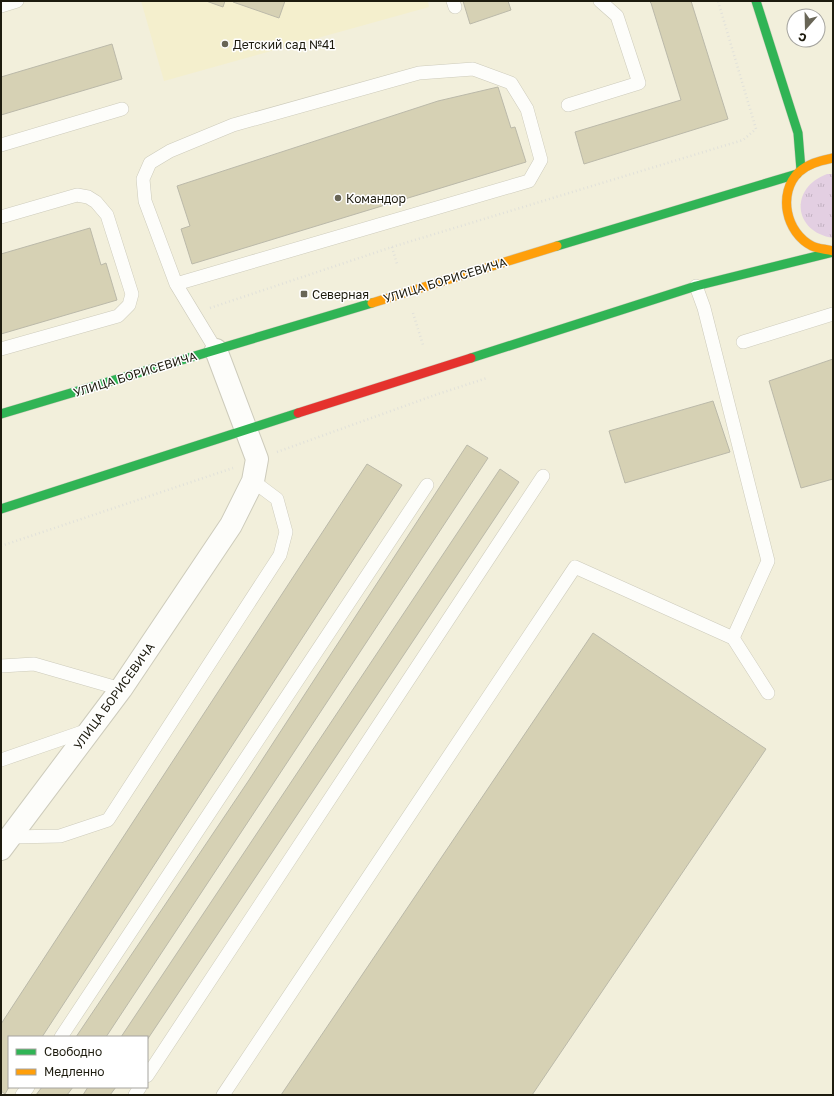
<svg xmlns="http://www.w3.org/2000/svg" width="834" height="1096" font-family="'Golos Text',sans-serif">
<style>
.built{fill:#f4efcd}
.grass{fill:url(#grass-tufts)}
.building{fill:#d6d1b4;stroke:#bbb9a9}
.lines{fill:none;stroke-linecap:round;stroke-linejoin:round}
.lane-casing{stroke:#cdcbbb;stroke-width:14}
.street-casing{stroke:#cdcbbb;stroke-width:24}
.fast-casing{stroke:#cdcbbb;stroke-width:10}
.slow-casing{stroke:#cdcbbb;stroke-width:10}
.jam-casing{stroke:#cdcbbb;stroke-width:10}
.path{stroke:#e1e1da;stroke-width:2.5;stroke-dasharray:1 3;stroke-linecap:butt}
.lane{stroke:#fdfdfa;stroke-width:13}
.street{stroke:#fdfdfa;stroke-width:22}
.fast{stroke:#30b455;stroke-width:9}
.slow{stroke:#ff9f0a;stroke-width:9}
.jam{stroke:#e5322d;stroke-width:9}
.poi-dot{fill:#686556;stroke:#fff;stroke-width:1.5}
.labels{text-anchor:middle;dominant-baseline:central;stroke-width:3;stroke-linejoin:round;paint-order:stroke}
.poi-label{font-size:12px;fill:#1d1b0e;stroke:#fff;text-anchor:start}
.street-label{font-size:12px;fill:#1d1b0e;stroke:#fff}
</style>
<defs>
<pattern id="grass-tufts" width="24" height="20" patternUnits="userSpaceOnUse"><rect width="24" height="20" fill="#e3cfe2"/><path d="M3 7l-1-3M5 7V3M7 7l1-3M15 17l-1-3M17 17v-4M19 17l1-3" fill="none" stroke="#c2b1c1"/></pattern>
</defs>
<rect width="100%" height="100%" fill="#f2efdb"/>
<path class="built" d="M141,1H428L429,7L164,81Z"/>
<path class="grass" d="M827,174H833V238C793,232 789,188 827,174Z"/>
<g class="building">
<path d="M206,1H225L223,7Z"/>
<path d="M234,1H285L279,18L233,2Z"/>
<path d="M463,1H508L511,10L470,24Z"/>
<path d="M649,1H691L728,119L584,164L575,132L681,100L651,3Z"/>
<path d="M112,44L122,79L1,115V77Z"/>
<path d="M498,87L511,128L515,127L526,162L192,264L181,229L190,226L177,186L438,101Z"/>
<path d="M90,228L101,265L106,263L117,300L1,334V254Z"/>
<path d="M833,359V479L801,488L769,381Z"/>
<path d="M713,401L730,452L625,483L609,431Z"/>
<path d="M467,445L488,458L106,1037H76L249,780Z"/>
<path d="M367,464L402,485L42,1037H9V1087L5,1094L1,1091V1024Z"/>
<path d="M500,469L519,482L147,1040V1037H121Z"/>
<path d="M593,633L766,749L532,1095H281Z"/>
<path d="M42,1087H73L67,1095H36Z"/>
<path d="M88,1087H116L110,1095H83Z"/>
</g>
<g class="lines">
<g class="lane-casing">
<g id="lane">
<path d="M453,1L455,7"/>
<path d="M1,6L17,1"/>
<path d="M568,105L639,83L617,16L600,1"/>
<path d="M1,145L122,109"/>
<path d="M1,217L77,195L88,197L96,202L107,215L132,294L129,305L118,316L1,349"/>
<path d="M176,284L529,181L541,160L527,109L511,83L473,69L419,73L233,125L170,151L150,163L143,179L145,201L176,284L216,350"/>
<path d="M696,286L704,308L768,561L733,638"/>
<path d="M743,342L833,314"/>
<path d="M1,666L34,664L121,689"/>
<path d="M1,760L88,730"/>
<path d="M12,837L60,836L108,820L280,555L286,532L277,499L253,481"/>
<path d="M61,1037L427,485"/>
<path d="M147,1076L543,476"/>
<path d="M22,1095L28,1087"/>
<path d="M135,1095L140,1087"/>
<path d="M223,1095L575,567L733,638L768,693"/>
</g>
</g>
<g class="street-casing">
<path id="street" d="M1,849L121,689L231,525L253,481L257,459L216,350"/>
</g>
<g class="fast-casing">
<g id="fast">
<path d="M756,1L798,133L801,170"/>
<path d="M557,246L797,174"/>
<path d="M471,358L696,286L833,252"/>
<path d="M1,414L372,303"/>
<path d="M1,509L298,413"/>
</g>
</g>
<g class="slow-casing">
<g id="slow">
<path d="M833,158C820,161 809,163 799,172C777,193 786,233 812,246C818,249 826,249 833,251"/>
<path d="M372,303L557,246"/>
</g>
</g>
<g class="jam-casing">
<path id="jam" d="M298,413L471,358"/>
</g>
<g class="path">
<path d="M392,247L397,264"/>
<path d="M210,308L392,247L743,140L756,129L718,1"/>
<path d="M413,313L423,345"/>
<path d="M277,452L438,394L487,378"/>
<path d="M1,546L233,468"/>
</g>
<use href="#lane" class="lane"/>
<use href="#street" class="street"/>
<use href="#fast" class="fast"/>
<use href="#slow" class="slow"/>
<use href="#jam" class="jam"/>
</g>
<g class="poi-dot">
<circle cx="225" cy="44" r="4"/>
<circle cx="338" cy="198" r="4"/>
<rect x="300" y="290" width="8" height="8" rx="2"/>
</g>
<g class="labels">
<g class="poi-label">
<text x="233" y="44">Детский сад №41</text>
<text x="346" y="198">Командор</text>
<text x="312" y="294">Северная</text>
</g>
<g class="street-label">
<text transform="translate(445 280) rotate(-17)">УЛИЦА БОРИСЕВИЧА</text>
<text transform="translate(135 374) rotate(-17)">УЛИЦА БОРИСЕВИЧА</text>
<text transform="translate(114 696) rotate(-54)">УЛИЦА БОРИСЕВИЧА</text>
</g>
</g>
<rect width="834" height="1096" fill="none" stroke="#1d1b0e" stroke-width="4"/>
<rect x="8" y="1036" width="140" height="52" fill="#ffffff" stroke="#a5a49f"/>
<rect x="16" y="1049" width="20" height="6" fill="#30b455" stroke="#a5a49f"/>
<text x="44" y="1056" font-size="12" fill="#1d1b0e">Свободно</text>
<rect x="16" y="1069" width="20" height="6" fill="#ff9f0a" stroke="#a5a49f"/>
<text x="44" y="1076" font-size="12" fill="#1d1b0e">Медленно</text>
<g transform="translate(806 28) rotate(200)"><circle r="19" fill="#ffffff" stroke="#a5a49f"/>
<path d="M0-3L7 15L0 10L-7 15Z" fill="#686556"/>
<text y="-6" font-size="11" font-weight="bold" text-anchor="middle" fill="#1d1b0e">С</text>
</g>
</svg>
